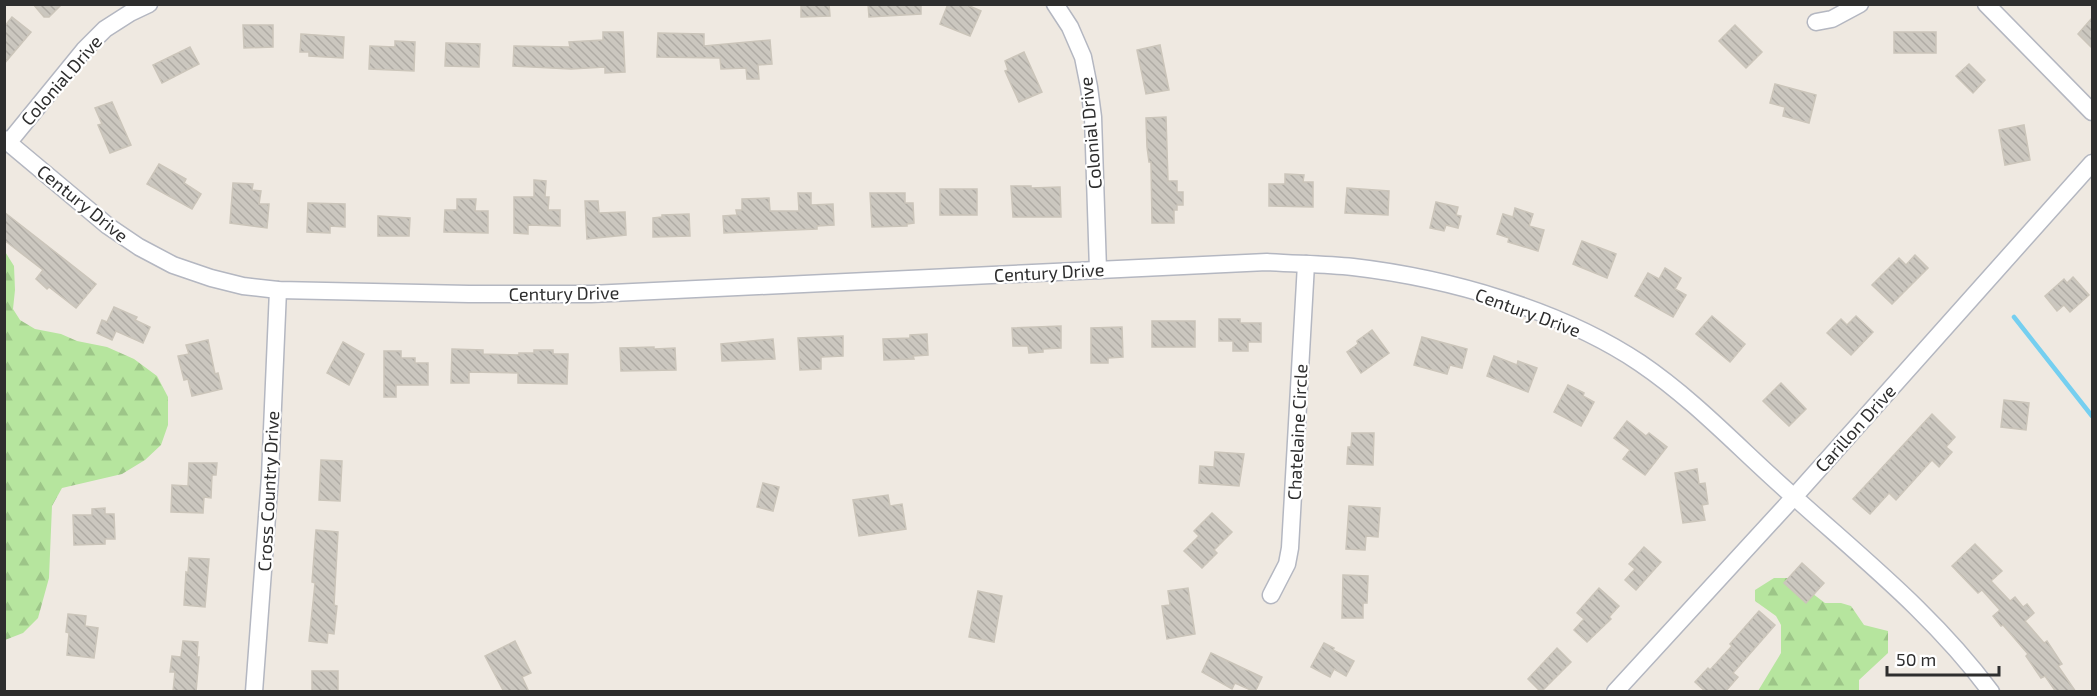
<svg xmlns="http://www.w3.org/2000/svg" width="2097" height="696" font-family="'Exo 2',sans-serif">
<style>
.forest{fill:url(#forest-firs)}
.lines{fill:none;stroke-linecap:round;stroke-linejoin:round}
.stream{stroke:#75cff0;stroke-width:4.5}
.building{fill:url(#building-back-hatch);stroke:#cbc5ba;stroke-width:1.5}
.minor-casing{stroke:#b4b7c1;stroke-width:19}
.minor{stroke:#fff;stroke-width:16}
.labels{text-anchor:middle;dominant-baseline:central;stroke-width:4.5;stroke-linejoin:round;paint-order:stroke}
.street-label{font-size:18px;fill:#2e2e2e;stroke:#fff}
</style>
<defs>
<pattern id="forest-firs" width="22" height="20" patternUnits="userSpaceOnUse" patternTransform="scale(1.5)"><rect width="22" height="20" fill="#b6e59e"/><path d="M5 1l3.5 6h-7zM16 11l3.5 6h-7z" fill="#9dc588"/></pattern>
<pattern id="building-back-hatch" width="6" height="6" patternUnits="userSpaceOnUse" patternTransform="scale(1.5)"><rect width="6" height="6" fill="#cbc7bf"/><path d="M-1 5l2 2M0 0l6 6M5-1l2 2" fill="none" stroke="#afaba4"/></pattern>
</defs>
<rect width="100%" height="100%" fill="#efe9e1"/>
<g class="forest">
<path d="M4,250L14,266L15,290L13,309L20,320L35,329L61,334L77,341L107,347L134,359L157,376L168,397V425L161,445L145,460L122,474L62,488L52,506L49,578L38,618L23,633L5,640Z"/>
<path d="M1774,578H1792L1825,603H1841L1851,606L1864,625L1888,631V653L1859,680V691H1758L1781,653V625L1776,616L1755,601V590Z"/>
</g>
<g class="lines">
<path class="stream" d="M2014,317L2092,416"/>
</g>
<g class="building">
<path d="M33,4H62L49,17H44Z"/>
<path d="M801,4H829L830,16L801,17Z"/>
<path d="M868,4H921V14L869,17Z"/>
<path d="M948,4H965L981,11L970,36L940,24Z"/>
<path d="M12,17L31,32L4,64V27Z"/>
<path d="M2092,18V48L2078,34Z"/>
<path d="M243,25H273V47L244,48Z"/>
<path d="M1735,25L1762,52L1746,68L1719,41Z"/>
<path d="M603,32H623L625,72L605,73V67L571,69L513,66L514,46L570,47L569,42L603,40Z"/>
<rect x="1894" y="32" width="42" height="21"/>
<path d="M658,33L704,34V46L770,40L772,64L758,65L759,79H747L746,68L721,69L720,58L657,57Z"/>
<path d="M301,34L344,37L343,58L309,56V52H300Z"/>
<path d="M395,41L415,42L414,71L369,69L370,46L395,47Z"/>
<path d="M446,43L480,44L479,67L445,66Z"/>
<path d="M1160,45L1169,90L1146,94L1137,50Z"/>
<path d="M190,47L199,64L162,83L153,65Z"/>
<path d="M1024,52L1042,92L1019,102L1005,71L1008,70L1005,61Z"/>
<path d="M1969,64L1985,80L1973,93L1956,76Z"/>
<path d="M1775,84L1816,95L1809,123L1783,116L1785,107L1770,103Z"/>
<path d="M112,102L131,145L110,153L98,125L102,124L95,108Z"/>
<path d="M1166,117L1168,181H1177V192H1183V205H1177V210H1174V223H1152L1151,162H1149L1147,147L1146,118Z"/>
<path d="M2024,125L2030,160L2005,165L1999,130Z"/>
<path d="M159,164L186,179L184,183L201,194L192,209L147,184Z"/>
<path d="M1285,174L1304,175L1303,182H1313V207L1269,206V184H1285Z"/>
<path d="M534,180L546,181L545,197H549L548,210H560V226L528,225V234L514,233V197H534Z"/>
<path d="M233,183L253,184L252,190L261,191L259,204H269L267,228L230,223Z"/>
<path d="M1011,186H1031V188L1060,187L1061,217H1013Z"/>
<path d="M1347,188L1389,191L1388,215L1345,213Z"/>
<rect x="940" y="189" width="37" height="26"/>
<path d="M798,193H811V205L833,204L834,225L817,226V229L724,233L723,216L737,215L736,210H742V199L769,198L770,211H799Z"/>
<path d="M870,193H905V203H913L914,223L907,224V226L872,227Z"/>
<path d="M457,199H476L475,211H488V233L444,232L445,210H457Z"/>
<path d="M585,201H598L599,213L625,212L626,235L587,239Z"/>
<path d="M1436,202L1458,207L1456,215L1461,216L1458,228L1446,225L1444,231L1430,228Z"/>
<path d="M308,203L345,204V227L330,226V233L307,232Z"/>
<path d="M1515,208L1533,214L1529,226L1544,230L1538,251L1508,242L1509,238L1497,234L1503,214L1513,217Z"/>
<path d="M4,212L96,284L76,308L49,287L47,289L36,279L43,270L4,240Z"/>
<path d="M689,214L690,236L653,237V218L662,217V215Z"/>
<path d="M378,216L410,218L409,236H378Z"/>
<path d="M1582,241L1616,254L1607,278L1573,264Z"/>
<path d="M1915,255L1928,268L1892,304L1872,285L1899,258L1906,265Z"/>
<path d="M1665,268L1681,278L1675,289L1686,295L1673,317L1635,296L1648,273L1659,279Z"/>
<path d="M2073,277L2089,295L2070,312L2064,305L2057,311L2045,296L2064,279L2067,283Z"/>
<path d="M114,307L137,317L135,320L150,327L143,343L116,331L112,340L97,333L102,320L107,322Z"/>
<path d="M1712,316L1745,344L1730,362L1696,334Z"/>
<path d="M1856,316L1873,332L1851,355L1827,333L1841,319L1847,325Z"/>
<path d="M1219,319H1240V323H1261V342H1248V351H1233V341H1219Z"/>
<rect x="1152" y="321" width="43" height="26"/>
<path d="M1061,326V348L1043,349V352L1029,353L1028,346H1013L1012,328Z"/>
<path d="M1122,327L1123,357L1108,358V363H1091V328Z"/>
<path d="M1372,330L1389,353L1361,373L1347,352L1358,344L1357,341Z"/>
<path d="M927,334L928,355L913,356L914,359L884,360L883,339L910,338V335Z"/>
<path d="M843,336V356L821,357V369L800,370L798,338Z"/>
<path d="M1422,337L1467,349L1462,368L1450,365L1447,374L1414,365Z"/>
<path d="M773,339L775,359L722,361L721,344Z"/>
<path d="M208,340L215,374L218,373L222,389L192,396L188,379L184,380L178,356L189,354L186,345Z"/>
<path d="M343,342L364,354L349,385L327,373Z"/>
<path d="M654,347V349L675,348L676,370L621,371L620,348Z"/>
<path d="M452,349L483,350V354L519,355V353H534V350H553V354H568L567,384L518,383V373L469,372V383H451Z"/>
<path d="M384,351H401V358H415V363H428V385H396V397H384Z"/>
<path d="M1494,356L1517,365L1518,361L1537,368L1528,392L1487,376Z"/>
<path d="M1781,383L1806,409L1789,426L1763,401Z"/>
<path d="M1568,385L1584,393L1583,396L1594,402L1581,426L1554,412Z"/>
<path d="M2004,400L2029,403L2026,430L2001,427Z"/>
<path d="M1932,414L1955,437L1946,447L1952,452L1939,467L1932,460L1896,500L1889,493L1870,514L1853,499Z"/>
<path d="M1627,421L1646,436L1649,433L1667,447L1645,475L1623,459L1630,450L1614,438Z"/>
<path d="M1352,433H1374L1373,465L1347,464L1348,447H1351Z"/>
<path d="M1215,452L1244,454L1239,486L1199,483L1200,466L1214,467Z"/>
<path d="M321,460L342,461L340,501L319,500Z"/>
<path d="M189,463H217L216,475H212L211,498L204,497L203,513L171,512L172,485L188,486Z"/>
<path d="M1697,469L1699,484L1705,483L1708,504L1702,505L1705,520L1683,523L1675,473Z"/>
<path d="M763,483L779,487L773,511L757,507Z"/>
<path d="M888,495L890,506L902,504L906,529L859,536L853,500Z"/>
<path d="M1349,506L1380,508L1378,537L1366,536L1365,550L1346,549Z"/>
<path d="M105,508V514H114L115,539H105V544L74,545L73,515H92V509Z"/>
<path d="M1212,513L1232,532L1214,550L1217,553L1202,568L1184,551L1199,536L1194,531Z"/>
<path d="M316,530L338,532L334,605L337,606L334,634L328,633L327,643L309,641L315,583L312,582Z"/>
<path d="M1975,544L2002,571L1991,581L2010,601L2015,597L2023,607L2027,604L2034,613L2025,621L2044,643L2047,641L2062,664L2058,666L2076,692H2056L2045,676L2041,678L2026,656L2028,654L2003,625L2001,626L1993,616L2000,610L1982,590L1978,593L1952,566Z"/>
<path d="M1644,547L1661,562L1636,590L1625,580L1635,569L1629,564Z"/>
<path d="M189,558L209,559L205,607L184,605L186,572L188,573Z"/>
<path d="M1802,563L1824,583L1806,603L1784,583Z"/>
<path d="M1343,575L1368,576L1367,603H1363V618H1342Z"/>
<path d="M1188,588L1195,634L1167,639L1162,606L1170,605L1168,591Z"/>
<path d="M1599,588L1619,606L1609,617L1611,619L1587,642L1574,630L1584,619L1577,613Z"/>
<path d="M978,591L1002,596L994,642L969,637Z"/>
<path d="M1759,611L1775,625L1733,673L1738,677L1725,692H1706L1695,682L1708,668L1710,670L1732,646L1730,644Z"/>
<path d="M68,614L86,616L85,626L98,628L94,658L67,655L69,633L66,632Z"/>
<path d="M183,641L198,642L197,657H199L196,692H173L175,672H170L172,656L181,657Z"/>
<path d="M515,641L531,673L522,677L529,692H504L485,656Z"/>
<path d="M1324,643L1334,648L1333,650L1354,661L1346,676L1334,669L1330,677L1311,667Z"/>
<path d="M1557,648L1571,662L1541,692L1528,679Z"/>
<path d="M1211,653L1262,677L1255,692L1235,683L1232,689L1202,672Z"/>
<rect x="312" y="671" width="26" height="21"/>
</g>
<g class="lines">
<g class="minor-casing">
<g id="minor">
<path d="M1055,4L1070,27L1083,57L1089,87L1093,117L1098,270"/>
<path d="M1986,4L2092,112"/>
<path d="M1816,22L1832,19L1860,4"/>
<path d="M4,139L108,226L139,247L173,265L211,278L243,286L278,290L469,294H591L1267,262C1296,264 1325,264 1353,267C1448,278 1561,310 1640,363C1699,403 1747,457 1801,503C1868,563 1937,619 1991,692"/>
<path d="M9,142L84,50L105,29L130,13L149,4"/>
<path d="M1271,595L1287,564L1290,548L1306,264"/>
<path d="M254,692L270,476L278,290"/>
<path d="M1615,692L1794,497L2092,163"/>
</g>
</g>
<use href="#minor" class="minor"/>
</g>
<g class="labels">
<g class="street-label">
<text transform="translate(61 80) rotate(-49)">Colonial Drive</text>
<text transform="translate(1090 133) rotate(-95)">Colonial Drive</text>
<text transform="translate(83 203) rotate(39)">Century Drive</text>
<text transform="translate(1049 272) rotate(-3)">Century Drive</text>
<text transform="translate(564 293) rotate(-1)">Century Drive</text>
<text transform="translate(1528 312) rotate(20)">Century Drive</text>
<text transform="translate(1855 428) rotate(-48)">Carillon Drive</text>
<text transform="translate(1297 432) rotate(-87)">Chatelaine Circle</text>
<text transform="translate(268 491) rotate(-87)">Cross Country Drive</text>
</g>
</g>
<rect width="2097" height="696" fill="none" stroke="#2e2e2e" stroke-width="12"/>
<path d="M1887 666v9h112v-9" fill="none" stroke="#2e2e2e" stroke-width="3"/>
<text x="1896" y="666" font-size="18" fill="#2e2e2e" stroke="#ffffff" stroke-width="4.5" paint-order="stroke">50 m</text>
</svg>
